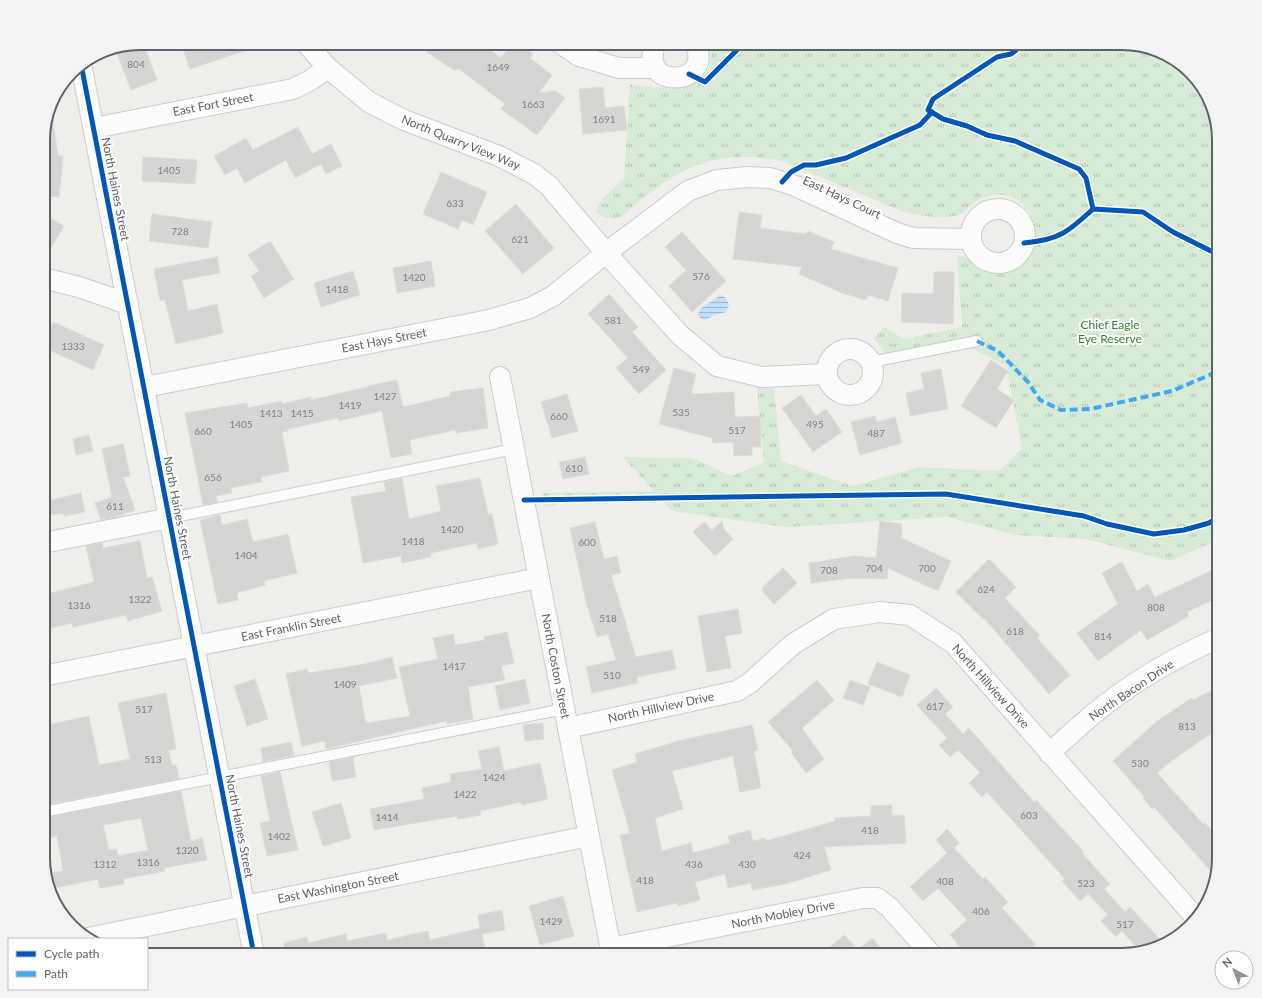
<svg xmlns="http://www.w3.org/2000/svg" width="1262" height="998" font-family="Lato,sans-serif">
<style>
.grass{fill:url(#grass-tufts)}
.water{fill:url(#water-rules)}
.building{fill:#d6d5d3;stroke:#deddd9;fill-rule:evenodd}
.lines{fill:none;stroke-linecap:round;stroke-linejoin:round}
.service-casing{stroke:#cbcccc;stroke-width:12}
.minor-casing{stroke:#cbcccc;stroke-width:22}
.service{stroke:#fdfcfc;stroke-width:10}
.minor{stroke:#fdfcfc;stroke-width:20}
.quiet{stroke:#3fa9f5;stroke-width:4;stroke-dasharray:8 4;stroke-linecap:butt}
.cycleway-casing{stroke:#fff;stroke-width:8}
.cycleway{stroke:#0057b8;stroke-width:5}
.labels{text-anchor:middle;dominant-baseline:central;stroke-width:4;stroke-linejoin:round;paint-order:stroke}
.number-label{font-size:10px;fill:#7e8184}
.street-label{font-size:12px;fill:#5f6368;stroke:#fff}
.park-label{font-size:12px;fill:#348238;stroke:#fff}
.rim{fill:none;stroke:#5f6368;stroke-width:2}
</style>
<defs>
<pattern id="grass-tufts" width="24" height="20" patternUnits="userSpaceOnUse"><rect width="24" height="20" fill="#d8ebd6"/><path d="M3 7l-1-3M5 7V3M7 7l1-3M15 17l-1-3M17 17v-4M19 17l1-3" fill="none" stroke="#b2c2b1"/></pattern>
<pattern id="water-rules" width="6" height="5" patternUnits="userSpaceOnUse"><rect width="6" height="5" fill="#bfe0f9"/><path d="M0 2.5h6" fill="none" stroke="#9eb9cd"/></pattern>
</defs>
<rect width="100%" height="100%" fill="#efeeea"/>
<g class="grass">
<path d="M595,43H633L621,50Z"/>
<path d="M711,43H1122L1159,50L1186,67L1209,97L1219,140V539L1171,561L1086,539L1016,535L948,517L786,527L672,511L664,502L560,503L545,507L542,493L654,491L623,457L692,458L732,476L764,462L757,388H774L781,461L853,486L919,467L999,471L1022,448L1006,366L964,344L886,357L883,349L874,338L884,327L904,339L962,327L957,255C976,259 980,275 1004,272C1043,265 1046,209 1009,196C995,192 981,196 970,206C967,209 963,214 958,215C941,220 922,216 904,212L782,161C752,155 724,155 695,166C673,174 654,190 636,204C631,208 625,215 619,217C610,221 603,217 596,212L601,200L624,179L630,84C666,89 716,100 711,43Z"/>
</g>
<path class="water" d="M721,295L726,298L729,305L726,312L714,315L706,320L701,319L698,315L700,309Z"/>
<g class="building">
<path d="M143,43L157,80L131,90L115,48Z"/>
<path d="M181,43H259V46L190,69Z"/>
<path d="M414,43H481L501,58L513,43H519L533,54L530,58L552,75L539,93L556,91L565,98L537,135L501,109L505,104L458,68L455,71Z"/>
<path d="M603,87L605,108L624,106L627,130L583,134L579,89Z"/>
<path d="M49,110H51L58,155L63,156L59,197L43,196V133Z"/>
<path d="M298,127L312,154L331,144L342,166L326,174L321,164L295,178L286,160L245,183L237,168L225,175L214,156L246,138L253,150Z"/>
<path d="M143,157L197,160L195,184L142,181Z"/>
<path d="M441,172L487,192L473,225L462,220L458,229L423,214Z"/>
<path d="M516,204L554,248L523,274L485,231Z"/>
<path d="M739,212L762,215L760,228L806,234L808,231L834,242L831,249L898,268L888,301L868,295L866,300L842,293L799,274L802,267L733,259Z"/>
<path d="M43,214L64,226L43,261Z"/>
<path d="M152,214L212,222L208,248L149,241Z"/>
<path d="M682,232L726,281L692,312L669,286L686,270L665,247Z"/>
<path d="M270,241L294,279L264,298L251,276L259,271L248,255Z"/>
<path d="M217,257L220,273L182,280L188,311L217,304L223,333L176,344L165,300L160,301L154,269Z"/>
<path d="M431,261L435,286L397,293L393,268Z"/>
<path d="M353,271L360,295L321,307L314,283Z"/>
<path d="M934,272H954L953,324L901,322L902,293L933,294Z"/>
<path d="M609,294L638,327L632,332L666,370L639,394L616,368L628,358L588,314Z"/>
<path d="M53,322L104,345L93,370L43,347V342Z"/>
<path d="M991,360L1008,371L997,389L1014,400L996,428L961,406Z"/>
<path d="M674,368L696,374L691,394L734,392L735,417L760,416L761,447H752V455L734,456L733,442L713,443L712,438L659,424Z"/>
<path d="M941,369L948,409L910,416L906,393L924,389L921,373Z"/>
<path d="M397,380L403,407L450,396V392L483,388L488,428L456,433L455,430L410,440L412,454L391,458L382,411L338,421V418L288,429V431L282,432L289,471L261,477L262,482L231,488L232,493L216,496L217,502L203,505L185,413L247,403L248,408L282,401V404L311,397V400L368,387V386Z"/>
<path d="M567,394L578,431L552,438L541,402Z"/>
<path d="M801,395L816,416L826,409L842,432L813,452L782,408Z"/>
<path d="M875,416L877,422L895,417L902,443L860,455L851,422Z"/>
<path d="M89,435L93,451L76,455L73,439Z"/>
<path d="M123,444L130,476L123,477L135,510L116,517L101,520L95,503L112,497L102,449Z"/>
<path d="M585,457L589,474L563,479L559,462Z"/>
<path d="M402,478L409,519L441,511L436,486L480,478L488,514H492L498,544L478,549L477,543L431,553V557L402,563L401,556L363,563L351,497L386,491L384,482Z"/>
<path d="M81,493L85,512L64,516L63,513L43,516V502Z"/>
<path d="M220,515L222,525L247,519L253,542L288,534L297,573L264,581L265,585L237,593L238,600L218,604L200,520Z"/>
<path d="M722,521L724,529L733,539L715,556L693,532L704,522L712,530Z"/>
<path d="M880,521L902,524L901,538L951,561L938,591L888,568L887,579L853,578L811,583L809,563L854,556L876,558Z"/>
<path d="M595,522L604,559L617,556L621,573L611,575L636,657L672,650L676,669L637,677L638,683L592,693L586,667L616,660L608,634L597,637L586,602L570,528Z"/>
<path d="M140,541L147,578L152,577L162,611L128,621L126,615L73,627L72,623L46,629L43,618V595L94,582L86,546L102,543L103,548Z"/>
<path d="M989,559L1016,587L1005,598L1040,636L1037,638L1070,675L1049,694L984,618L983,619L956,592Z"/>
<path d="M1122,562L1137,591L1148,584L1155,597L1219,567V597L1187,612L1189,616L1147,640L1141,630L1098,661L1077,633L1118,604L1102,573Z"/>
<path d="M783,568L797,583L774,604L763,592V587Z"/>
<path d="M738,609L742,633L725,636L731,668L707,672L698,616Z"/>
<path d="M507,632L514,663L501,666L505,680L468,687L473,719L447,724L446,721L326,749L325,741L302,746L286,674L307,669L309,673L365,664L392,657L397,678L359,686L365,719L367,723L410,716L399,667L438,659L433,638L454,634L455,645L485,640L484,637Z"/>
<path d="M877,662L910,675L902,697L868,684Z"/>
<path d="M255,679L268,719L247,726L234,686Z"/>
<path d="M525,679L530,703L500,710L495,686Z"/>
<path d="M817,680L834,700L802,728L824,759L806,773L791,752L793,751L768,722Z"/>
<path d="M850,680L870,687L863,705L843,698Z"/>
<path d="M1219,687V728L1171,761L1157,773L1203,824L1205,823L1219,838V861L1209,869L1154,807L1152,809L1143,798L1144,796L1113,761L1156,722L1192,698L1193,700Z"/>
<path d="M936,688L953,707L945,714L963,734L969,728L1034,802L1036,800L1084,852L1082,853L1110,884L1104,889L1125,912L1130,907L1165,945L1140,951L1122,931L1116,937L1101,921L1108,915L1088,894L1080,901L1062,881L1065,879L987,792L982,797L969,783L980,773L958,750L950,757L939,745L947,738L917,705Z"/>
<path d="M166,693L176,749L168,751L172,765H176L179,779L43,805V726L89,716L99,765L130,759L118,703Z"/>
<path d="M543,723L544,739L525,741L523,725Z"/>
<path d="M752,725L758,750L754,751L761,788L740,792L733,756L672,771L683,809L655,818L662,851L691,843L693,853L730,843L728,836L750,830L753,841L765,838L766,841L835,821L834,818L871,816V806L892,805V816L904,815L906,843L824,847L831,870L785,884L752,890L751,883L728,888L725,874L695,882L700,900L678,906L677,903L637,912L620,835L630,833L612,770L637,762L635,754L682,740Z"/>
<path d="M291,742L294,755L263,762L261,748Z"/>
<path d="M499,747L504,771L540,763L548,799L522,805L521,802L480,811L481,815L458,819L457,816L374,830L370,809L424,799L422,788L451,782L450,774L482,769L478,751Z"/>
<path d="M353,757L356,777L332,781L329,762Z"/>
<path d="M280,772L298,850L267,856L260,823L270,821L261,776Z"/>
<path d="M181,791L191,841L202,838L207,860L164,868L165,871L123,879L124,884L100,888L98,879L50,889L46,873L63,871L57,836L43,839V818ZM141,818L148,850L118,856L117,849L109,850L103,825Z"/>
<path d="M341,803L351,838L323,846L312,812Z"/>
<path d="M947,829L959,843L954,848L983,879L985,877L1008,902L1002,908L1035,944L1023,955H967L950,935L967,920L938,888L923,901L910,887L947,853L936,840Z"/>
<path d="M563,896L574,936L540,945L529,906Z"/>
<path d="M502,910L505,930L482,934L486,953L479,955H279V949L285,948L284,943L307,937L308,943L346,934L347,941L386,933L387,940L428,931L430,940L480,928L478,915Z"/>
<path d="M844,935L858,950L872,938L887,955H821Z"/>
</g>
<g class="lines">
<g class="service-casing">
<g id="service">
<path d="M871,362L977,341"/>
<path d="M170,518L514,449"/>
<path d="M43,812L564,709"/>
</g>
</g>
<g class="minor-casing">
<g id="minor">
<path d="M306,43L328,68L369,102L404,120L499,156L534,174L549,186L606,253L680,335L717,366L762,377L826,374"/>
<path d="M560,43L579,56L619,68H656"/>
<path d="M656,43C635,90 716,88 695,43"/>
<path d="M81,64L254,955"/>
<path d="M94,128L293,89L309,81L328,68"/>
<circle cx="998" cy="236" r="27"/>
<path d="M43,278L79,287L128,304"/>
<circle cx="850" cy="372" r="23"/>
<path d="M500,377L612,955"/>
<path d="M145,387L489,320L530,308L553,296L606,253L688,191L717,180L748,177L770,178L793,185L897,233L913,238L971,239"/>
<path d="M43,543L170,518"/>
<path d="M43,676L539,578"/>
<path d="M568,728L737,691L750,683L793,644L834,619L879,612L910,615L953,643L1197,919"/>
<path d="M1049,753C1063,741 1077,728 1091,716C1129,684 1173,658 1219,638"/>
<path d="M88,938L589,836"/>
<path d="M611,948L863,898H877L889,907L932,955"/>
</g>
</g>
<use href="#service" class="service"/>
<use href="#minor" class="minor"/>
<path class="quiet" d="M977,341L998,351L1028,382L1040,400L1061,410L1090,409L1172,391L1219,371"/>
<g class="cycleway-casing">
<g id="cycleway">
<path d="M1025,43L1011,54L997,57L933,99L928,110L943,119L967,126L987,135L1015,141L1079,169L1086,178L1093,209"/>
<path d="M81,64L254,955"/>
<path d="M689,74L705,82L744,43"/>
<path d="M782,182L791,172L804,165H816L846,158L920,125L932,112"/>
<path d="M1024,243C1059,240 1068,232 1093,209L1143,212L1173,232L1219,255"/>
<path d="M524,500L946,494L1084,516L1107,524L1154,534L1184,530L1209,523L1219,517"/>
</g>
</g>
<use href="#cycleway" class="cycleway"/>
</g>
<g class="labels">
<g class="number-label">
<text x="136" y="64">804</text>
<text x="498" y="67">1649</text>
<text x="533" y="104">1663</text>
<text x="604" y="119">1691</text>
<text x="169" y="170">1405</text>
<text x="455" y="203">633</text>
<text x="180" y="231">728</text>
<text x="520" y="239">621</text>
<text x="701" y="276">576</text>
<text x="414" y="277">1420</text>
<text x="337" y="289">1418</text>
<text x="613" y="320">581</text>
<text x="73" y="346">1333</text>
<text x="641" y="369">549</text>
<text x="385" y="396">1427</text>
<text x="350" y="405">1419</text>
<text x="681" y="412">535</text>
<text x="271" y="413">1413</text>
<text x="302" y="413">1415</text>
<text x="559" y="416">660</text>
<text x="241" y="424">1405</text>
<text x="815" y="424">495</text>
<text x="737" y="430">517</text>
<text x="203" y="431">660</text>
<text x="876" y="433">487</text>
<text x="574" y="468">610</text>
<text x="213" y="477">656</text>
<text x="115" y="506">611</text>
<text x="452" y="529">1420</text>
<text x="413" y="541">1418</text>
<text x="587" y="542">600</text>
<text x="246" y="555">1404</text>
<text x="874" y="568">704</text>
<text x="927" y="568">700</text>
<text x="829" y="570">708</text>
<text x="986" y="589">624</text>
<text x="140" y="599">1322</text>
<text x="79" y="605">1316</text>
<text x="1156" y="607">808</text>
<text x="608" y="618">518</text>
<text x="1015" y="631">618</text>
<text x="1103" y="636">814</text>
<text x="454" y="666">1417</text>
<text x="612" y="675">510</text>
<text x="345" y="684">1409</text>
<text x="935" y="706">617</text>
<text x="144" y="709">517</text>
<text x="1187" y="726">813</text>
<text x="153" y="759">513</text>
<text x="1140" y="763">530</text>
<text x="494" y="777">1424</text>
<text x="465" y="794">1422</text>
<text x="1029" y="815">603</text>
<text x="387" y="817">1414</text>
<text x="870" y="830">418</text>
<text x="279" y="836">1402</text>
<text x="187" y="850">1320</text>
<text x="802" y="855">424</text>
<text x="148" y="862">1316</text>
<text x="105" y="864">1312</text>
<text x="694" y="864">436</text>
<text x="747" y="864">430</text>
<text x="645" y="880">418</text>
<text x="945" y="881">408</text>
<text x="1086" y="883">523</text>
<text x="981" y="911">406</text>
<text x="551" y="921">1429</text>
<text x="1125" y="924">517</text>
</g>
<g class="street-label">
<text transform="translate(213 104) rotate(-11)">East Fort Street</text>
<text transform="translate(461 142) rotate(22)">North Quarry View Way</text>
<text transform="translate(116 189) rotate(79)">North Haines Street</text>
<text transform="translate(842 197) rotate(25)">East Hays Court</text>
<text transform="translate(384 340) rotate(-11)">East Hays Street</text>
<text transform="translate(178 508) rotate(79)">North Haines Street</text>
<text transform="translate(291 627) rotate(-11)">East Franklin Street</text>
<text transform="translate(556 666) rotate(79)">North Coston Street</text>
<text transform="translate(991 686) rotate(48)">North Hillview Drive</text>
<text transform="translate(1131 690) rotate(-34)">North Bacon Drive</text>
<text transform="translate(661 707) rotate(-12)">North Hillview Drive</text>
<text transform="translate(240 826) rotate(79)">North Haines Street</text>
<text transform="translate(338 887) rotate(-11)">East Washington Street</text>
<text transform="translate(783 914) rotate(-11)">North Mobley Drive</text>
</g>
<g class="park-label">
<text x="1110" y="324">Chief Eagle<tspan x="1110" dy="14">Eye Reserve</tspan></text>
</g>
</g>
<path d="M0 0H1262V998H0ZM140 50H1122A90 90 0 0 1 1212 140V858A90 90 0 0 1 1122 948H140A90 90 0 0 1 50 858V140A90 90 0 0 1 140 50Z" fill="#f2f3f3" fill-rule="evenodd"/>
<path class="rim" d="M140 50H1122A90 90 0 0 1 1212 140V858A90 90 0 0 1 1122 948H140A90 90 0 0 1 50 858V140A90 90 0 0 1 140 50Z"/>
<rect x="8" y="938" width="140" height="52" fill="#ffffff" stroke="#bfc1c3"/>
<rect x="16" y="951" width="20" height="6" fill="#0057b8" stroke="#bfc1c3"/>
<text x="44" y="958" font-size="12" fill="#5f6368">Cycle path</text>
<rect x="16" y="971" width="20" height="6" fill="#3fa9f5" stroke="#bfc1c3"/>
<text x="44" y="978" font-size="12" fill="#5f6368">Path</text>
<g transform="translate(1234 970) rotate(318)"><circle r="19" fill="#ffffff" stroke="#bfc1c3"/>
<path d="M0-3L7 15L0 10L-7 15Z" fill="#919496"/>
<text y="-6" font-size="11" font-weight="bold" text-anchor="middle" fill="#5f6368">N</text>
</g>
</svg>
